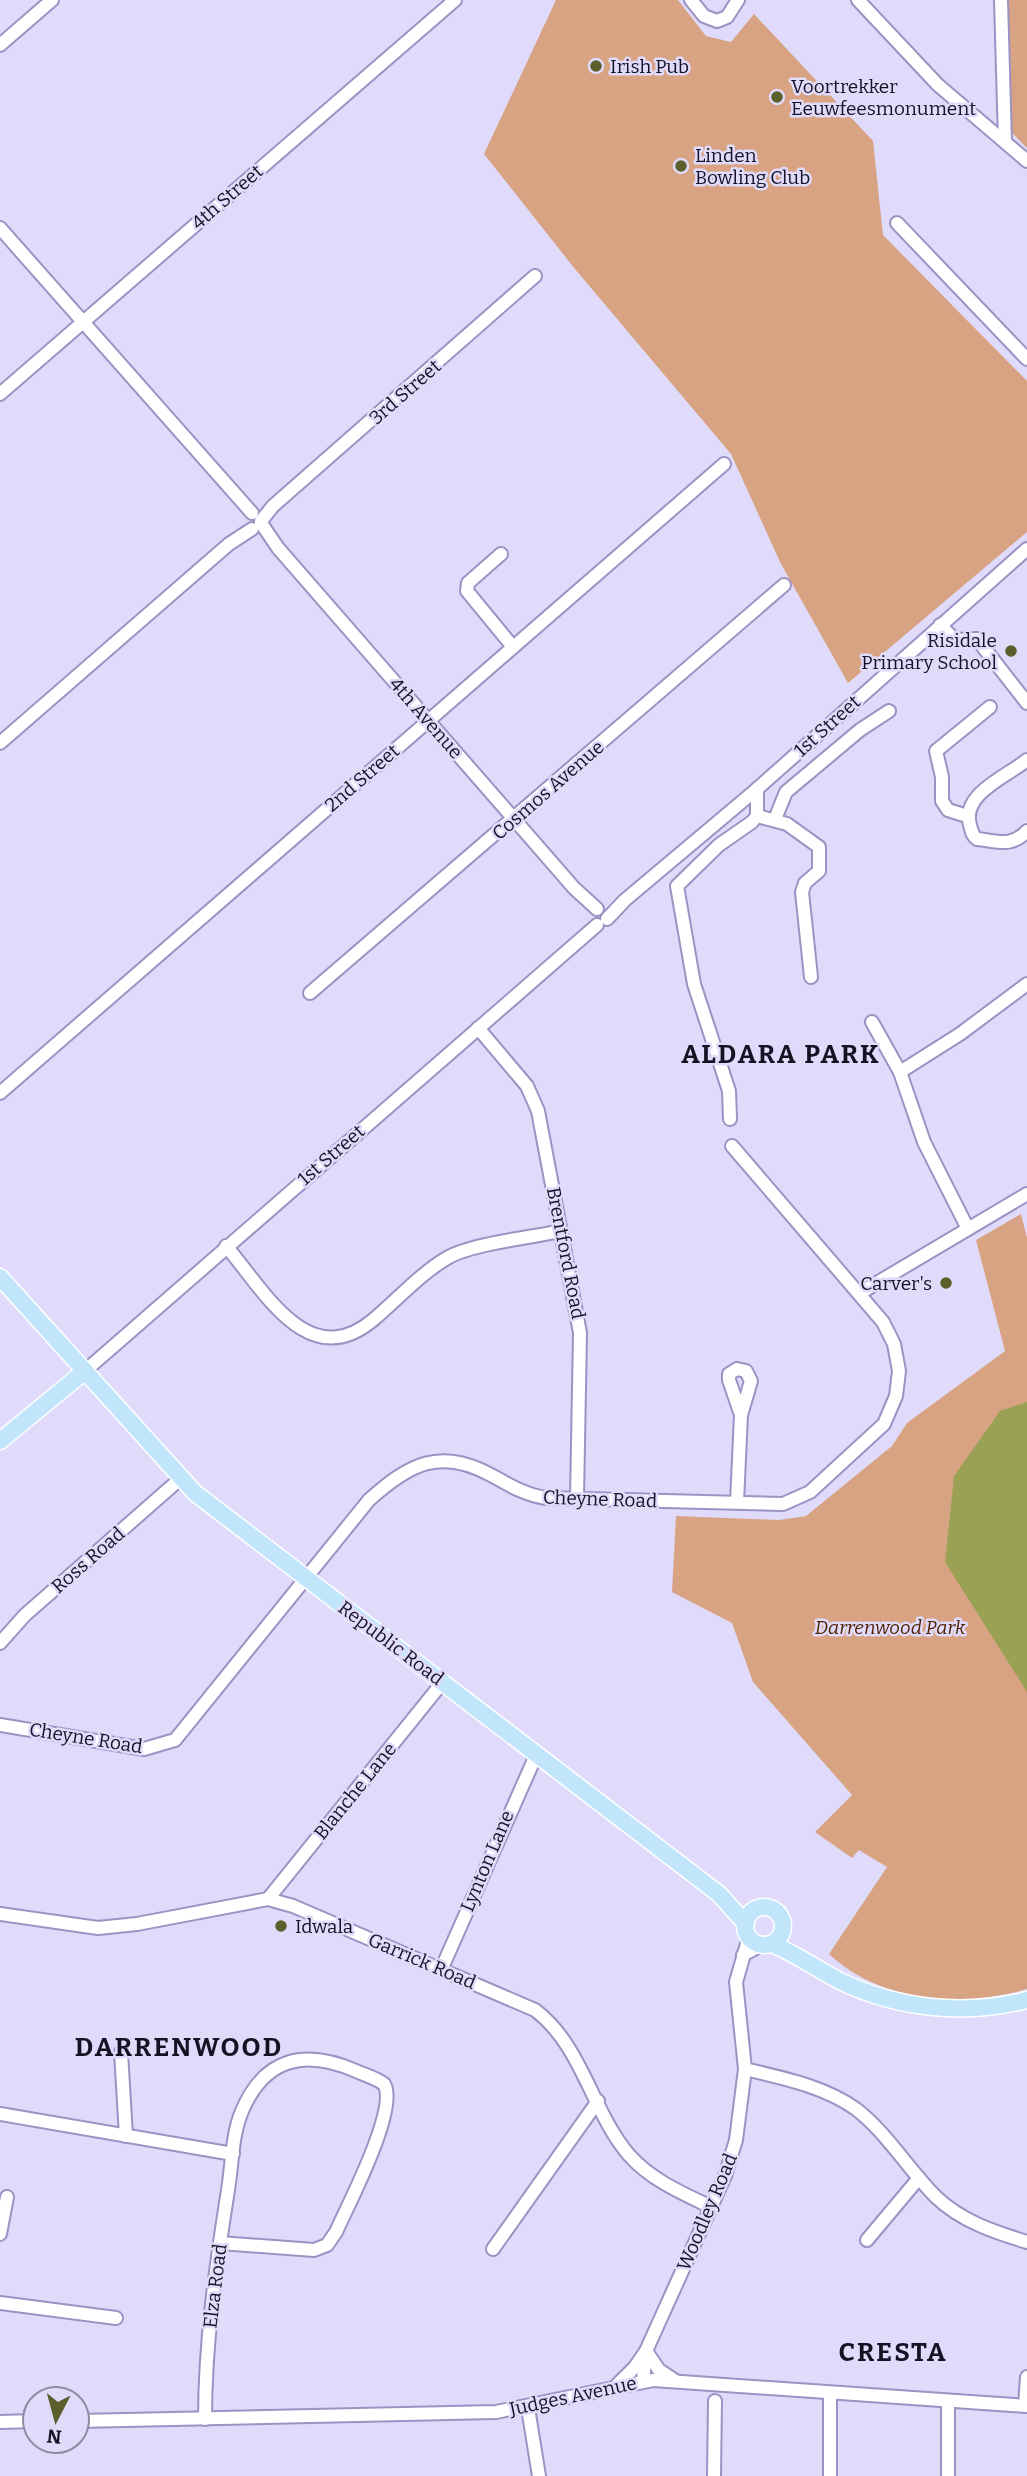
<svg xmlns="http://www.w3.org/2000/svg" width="1027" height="2476" font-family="Bitter,serif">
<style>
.green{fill:#d8a383}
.water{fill:#9ba154}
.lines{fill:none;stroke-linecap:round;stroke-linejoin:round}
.minor-casing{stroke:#9c92c4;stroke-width:16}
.major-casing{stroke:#fff;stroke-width:19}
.minor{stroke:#fff;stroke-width:12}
.major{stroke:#c1e6fb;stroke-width:16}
.poi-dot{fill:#5b5f2c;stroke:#e0dbfb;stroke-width:2.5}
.labels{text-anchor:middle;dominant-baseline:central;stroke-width:5;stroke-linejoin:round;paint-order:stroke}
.poi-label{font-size:19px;fill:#161224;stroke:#e0dbfb;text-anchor:start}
.street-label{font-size:19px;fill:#161224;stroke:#e0dbfb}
.park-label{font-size:19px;font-style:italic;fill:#4e2200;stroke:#e0dbfb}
.district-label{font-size:26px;font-weight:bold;letter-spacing:2px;fill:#161224;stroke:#e0dbfb}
</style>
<rect width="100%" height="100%" fill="#e0dbfb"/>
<g class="green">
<path d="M556,0H678L706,36L731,42L754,14L873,141L883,235L1027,381V532L848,683L781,564L731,454L575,269L484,154Z"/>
<path d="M999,0H1027V148L1005,126Z"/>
<path d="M1021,1214L1027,1238V1989C961,2008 880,2002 829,1954L887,1867L859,1850L852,1858L815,1832L852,1795L753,1682L732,1623L672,1592L676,1516L779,1520L806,1516L892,1446L907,1423L1005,1351L976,1240Z"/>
</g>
<path class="water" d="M1027,1402V1692L945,1562L954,1476L1000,1411Z"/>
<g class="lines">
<g class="minor-casing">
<g id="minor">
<path d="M691,0L704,16L717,21L727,17L738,0"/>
<path d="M858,0L938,85L1027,161"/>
<path d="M1001,0L1005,142"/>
<path d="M0,45L52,0"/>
<path d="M897,223L1027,359"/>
<path d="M0,228L252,513"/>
<path d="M0,394L455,0"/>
<path d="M261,521L273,506L535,276"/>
<path d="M261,523L278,548L574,888L597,909"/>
<path d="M501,554L468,583L467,591L513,647"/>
<path d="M940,625L955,640L977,639L1027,703"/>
<path d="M0,743L229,544L252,529"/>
<path d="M1027,760C1006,777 961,794 970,825C972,832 972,835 977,839C998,841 1011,848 1027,831"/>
<path d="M757,816L787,824L819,847V871L805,883L802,892L811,977"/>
<path d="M967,816L948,810L942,801V777L936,751L990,707"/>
<path d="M775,819L786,792L860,730L889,711"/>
<path d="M607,919L625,900L757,789L1027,549"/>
<path d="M310,993L784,585"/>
<path d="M872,1022L900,1072L924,1142L968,1229"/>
<path d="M478,1028L527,1086L538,1111L580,1333L577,1499"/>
<path d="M900,1072L960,1034L1027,984"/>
<path d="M0,1093L724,464"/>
<path d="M730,1119L729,1091L694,984L677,886L719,845L752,822L757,816V789"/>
<path d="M226,1246C264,1290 308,1374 373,1320C397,1300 420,1274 447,1258C470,1244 533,1237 561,1231"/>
<path d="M860,1293L1027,1194"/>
<path d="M85,1371L597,925"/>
<path d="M737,1502L741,1415L729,1380V1374L737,1369L746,1371L751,1381L741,1415"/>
<path d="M0,1643L25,1615L180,1479"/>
<path d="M0,1725L144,1749L175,1740L369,1500C409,1464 440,1447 491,1475C509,1485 525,1495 546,1498L783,1504L810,1492L884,1424L896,1396L899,1371L894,1344L883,1322L732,1146"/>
<path d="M268,1899L442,1683"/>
<path d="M0,1914L98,1928L137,1924L268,1899L293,1906L535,2010C582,2045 592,2112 629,2155C651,2180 682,2193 711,2207"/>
<path d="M743,1955L761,1945"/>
<path d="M441,1970L537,1753"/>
<path d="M121,2052L126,2136"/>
<path d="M745,2069C782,2078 824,2086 856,2109C887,2133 908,2169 936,2197C961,2221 994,2232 1027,2242"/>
<path d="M0,2114L233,2154"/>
<path d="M0,2234L7,2197"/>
<path d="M867,2240L919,2178"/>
<path d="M493,2249L598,2101"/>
<path d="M0,2303L116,2318"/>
<path d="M643,2380L646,2351L725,2176L736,2140L745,2069L736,1982L749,1937"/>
<path d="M617,2385L635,2367L646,2351L659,2370L674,2380"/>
<path d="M1025,2406L1027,2377"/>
<path d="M528,2408L539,2476"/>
<path d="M205,2419C205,2342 216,2266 228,2190C232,2165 232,2134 242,2111C265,2057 305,2049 356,2071C365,2075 376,2078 384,2084C399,2108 348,2205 336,2232L327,2245L314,2250L220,2243"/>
<path d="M77,2421L496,2412L653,2380L1027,2406"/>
<path d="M0,2422L35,2421"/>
<path d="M714,2476L715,2401"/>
<path d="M830,2476V2393"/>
<path d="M948,2476V2401"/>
</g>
</g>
<g class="major-casing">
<g id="major">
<path d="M0,1277L195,1493L719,1894L746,1924"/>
<path d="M0,1441L85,1371"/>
<circle cx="764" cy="1926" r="19"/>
<path d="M772,1944C798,1955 815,1968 838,1980C897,2009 964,2016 1027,2000"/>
</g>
</g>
<use href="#minor" class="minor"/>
<use href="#major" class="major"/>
</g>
<g class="poi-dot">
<circle cx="596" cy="66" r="7"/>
<circle cx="777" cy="97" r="7"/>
<circle cx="681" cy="166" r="7"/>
<circle cx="1011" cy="651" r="7"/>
<circle cx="946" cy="1283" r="7"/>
<circle cx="281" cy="1926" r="7"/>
</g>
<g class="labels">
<g class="poi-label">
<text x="610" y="66">Irish Pub</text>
<text x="791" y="86">Voortrekker<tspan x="791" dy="22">Eeuwfeesmonument</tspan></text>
<text x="695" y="155">Linden<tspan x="695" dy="22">Bowling Club</tspan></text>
<text x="997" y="640" text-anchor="end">Risidale<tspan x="997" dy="22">Primary School</tspan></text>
<text x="932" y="1283" text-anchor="end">Carver's</text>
<text x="295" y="1926">Idwala</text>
</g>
<g class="street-label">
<text transform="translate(227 197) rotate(-41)">4th Street</text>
<text transform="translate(405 392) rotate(-41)">3rd Street</text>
<text transform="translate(426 718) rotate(49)">4th Avenue</text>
<text transform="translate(827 726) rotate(-42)">1st Street</text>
<text transform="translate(362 778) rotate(-41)">2nd Street</text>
<text transform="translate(548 790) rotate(-41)">Cosmos Avenue</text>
<text transform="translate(331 1155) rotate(-41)">1st Street</text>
<text transform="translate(566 1253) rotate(79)">Brentford Road</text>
<text transform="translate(600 1499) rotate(2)">Cheyne Road</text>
<text transform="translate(88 1560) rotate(-41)">Ross Road</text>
<text transform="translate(391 1643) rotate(37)">Republic Road</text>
<text transform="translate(86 1738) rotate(9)">Cheyne Road</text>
<text transform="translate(355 1791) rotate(-51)">Blanche Lane</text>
<text transform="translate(487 1861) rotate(-67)">Lynton Lane</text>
<text transform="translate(422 1961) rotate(23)">Garrick Road</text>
<text transform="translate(707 2212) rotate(-67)">Woodley Road</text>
<text transform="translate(215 2286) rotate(-83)">Elza Road</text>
<text transform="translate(573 2396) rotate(-12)">Judges Avenue</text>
</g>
<g class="park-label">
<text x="890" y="1627">Darrenwood Park</text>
</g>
<g class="district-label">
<text x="781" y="1054">ALDARA PARK</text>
<text x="179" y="2047">DARRENWOOD</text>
<text x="893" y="2352">CRESTA</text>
</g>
</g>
<g transform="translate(56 2420) rotate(186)"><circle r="33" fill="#e0dbfb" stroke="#8f8ba5" stroke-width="2"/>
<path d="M0-5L12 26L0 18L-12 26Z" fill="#5b5f2c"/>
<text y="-10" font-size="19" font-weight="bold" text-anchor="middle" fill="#161224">N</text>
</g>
</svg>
